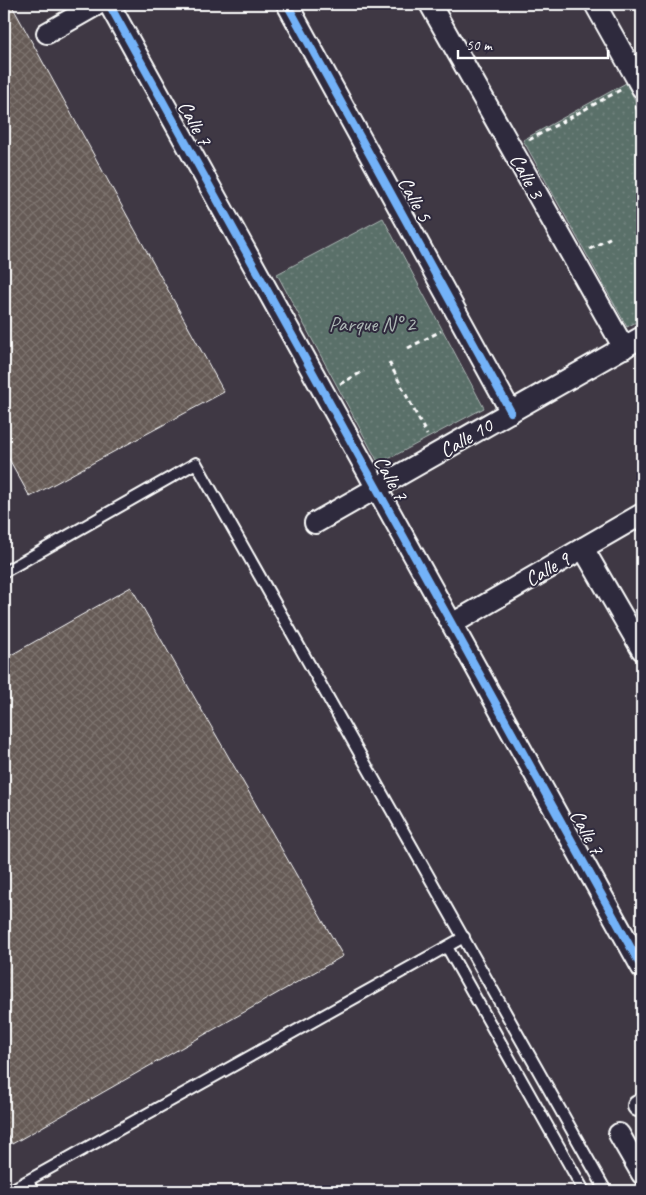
<svg xmlns="http://www.w3.org/2000/svg" width="646" height="1195" font-family="Caveat,sans-serif">
<style>
.park{fill:url(#park-dots);stroke:#acb7b4}
.building{fill:url(#building-cross-hatch);stroke:#fff}
.lines{fill:none;stroke-linecap:round;stroke-linejoin:round}
.service-casing{stroke:#fff;stroke-width:14}
.minor-casing{stroke:#fff;stroke-width:24}
.path{stroke:#fff;stroke-width:3;stroke-dasharray:5 4;stroke-linecap:butt}
.service{stroke:#2f2a3d;stroke-width:10}
.minor{stroke:#2f2a3d;stroke-width:20}
.cycleway-casing{stroke:#2f2a3d;stroke-width:11}
.cycleway{stroke:#73b2f8;stroke-width:8}
.labels{text-anchor:middle;dominant-baseline:central;stroke-width:4;stroke-linejoin:round;paint-order:stroke}
.street-label{font-size:21px;fill:#fff;stroke:#2f2a3d}
.park-label{font-size:21px;fill:#acb7b4;stroke:#2f2a3d}
</style>
<defs>
<pattern id="park-dots" width="8" height="8" patternUnits="userSpaceOnUse" patternTransform="scale(1.25)"><rect width="8" height="8" fill="#5a6f69"/><path d="M2 2h.1M6 6h.1" fill="none" stroke="#738580" stroke-width="1.8" stroke-linecap="round"/></pattern>
<pattern id="building-cross-hatch" width="8" height="8" patternUnits="userSpaceOnUse" patternTransform="scale(1.25)"><rect width="8" height="8" fill="#655a55"/><path d="M0 0l8 8M0 8l8-8" fill="none" stroke="#7c736e"/></pattern>
</defs>
<rect width="100%" height="100%" fill="#3f3844"/>
<filter id="ink" filterUnits="userSpaceOnUse"><feTurbulence type="fractalNoise" baseFrequency=".02" numOctaves="2"/><feDisplacementMap in="SourceGraphic" scale="10" xChannelSelector="R" yChannelSelector="G"/><feConvolveMatrix kernelMatrix="1 2 1 2 8 2 1 2 1" color-interpolation-filters="sRGB"/></filter>
<g filter="url(#ink)">
<g class="park">
<path d="M626,83L642,113V319L627,327L523,140Z"/>
<path d="M383,218L484,408L379,464L277,274Z"/>
</g>
<g class="building">
<path d="M4,4H11L224,392L30,497L4,450Z"/>
<path d="M131,587L343,956L12,1144L4,1129V659Z"/>
</g>
<g class="lines">
<g class="service-casing">
<g id="service">
<path d="M4,572L196,463L606,1191"/>
<path d="M447,947L584,1191"/>
<path d="M28,1181L33,1191"/>
<path d="M9,1191L464,937"/>
</g>
</g>
<g class="minor-casing">
<g id="minor">
<path d="M109,4L642,968"/>
<path d="M287,4L511,412"/>
<path d="M430,4L624,348"/>
<path d="M595,4L642,88"/>
<path d="M47,33L98,4"/>
<path d="M315,523L642,337"/>
<path d="M583,548L642,650"/>
<path d="M452,624L642,514"/>
<path d="M638,1106L642,1104"/>
<path d="M619,1134L642,1174"/>
</g>
</g>
<g class="path">
<path d="M635,105L642,119"/>
<path d="M529,140L622,89"/>
<path d="M638,227L642,235"/>
<path d="M590,249L613,236"/>
<path d="M408,348L441,331"/>
<path d="M389,362L427,435"/>
<path d="M340,384L364,371"/>
</g>
<use href="#service" class="service"/>
<use href="#minor" class="minor"/>
<g class="cycleway-casing">
<g id="cycleway">
<path d="M109,4L642,968"/>
<path d="M287,4L511,412"/>
</g>
</g>
<use href="#cycleway" class="cycleway"/>
</g>
</g>
<g class="labels">
<g class="street-label">
<text transform="translate(195 123) rotate(61)">Calle 7</text>
<text transform="translate(527 176) rotate(61)">Calle 3</text>
<text transform="translate(415 199) rotate(61)">Calle 5</text>
<text transform="translate(466 438) rotate(-30)">Calle 10</text>
<text transform="translate(391 478) rotate(61)">Calle 7</text>
<text transform="translate(547 569) rotate(-30)">Calle 9</text>
<text transform="translate(587 832) rotate(61)">Calle 7</text>
</g>
<g class="park-label">
<text x="372" y="324">Parque N° 2</text>
</g>
</g>
<rect width="646" height="1195" fill="none" stroke="#2f2a3d" stroke-width="20"/>
<rect x="10" y="10" width="626" height="1175" fill="none" stroke="#fff" stroke-width="2" filter="url(#ink)"/>
<path d="M458 50v8h150v-8" fill="none" stroke="#ffffff" stroke-width="2.5"/>
<text x="466" y="50" font-size="15" fill="#ffffff" stroke="#2f2a3d" stroke-width="4" paint-order="stroke">50 m</text>
</svg>
